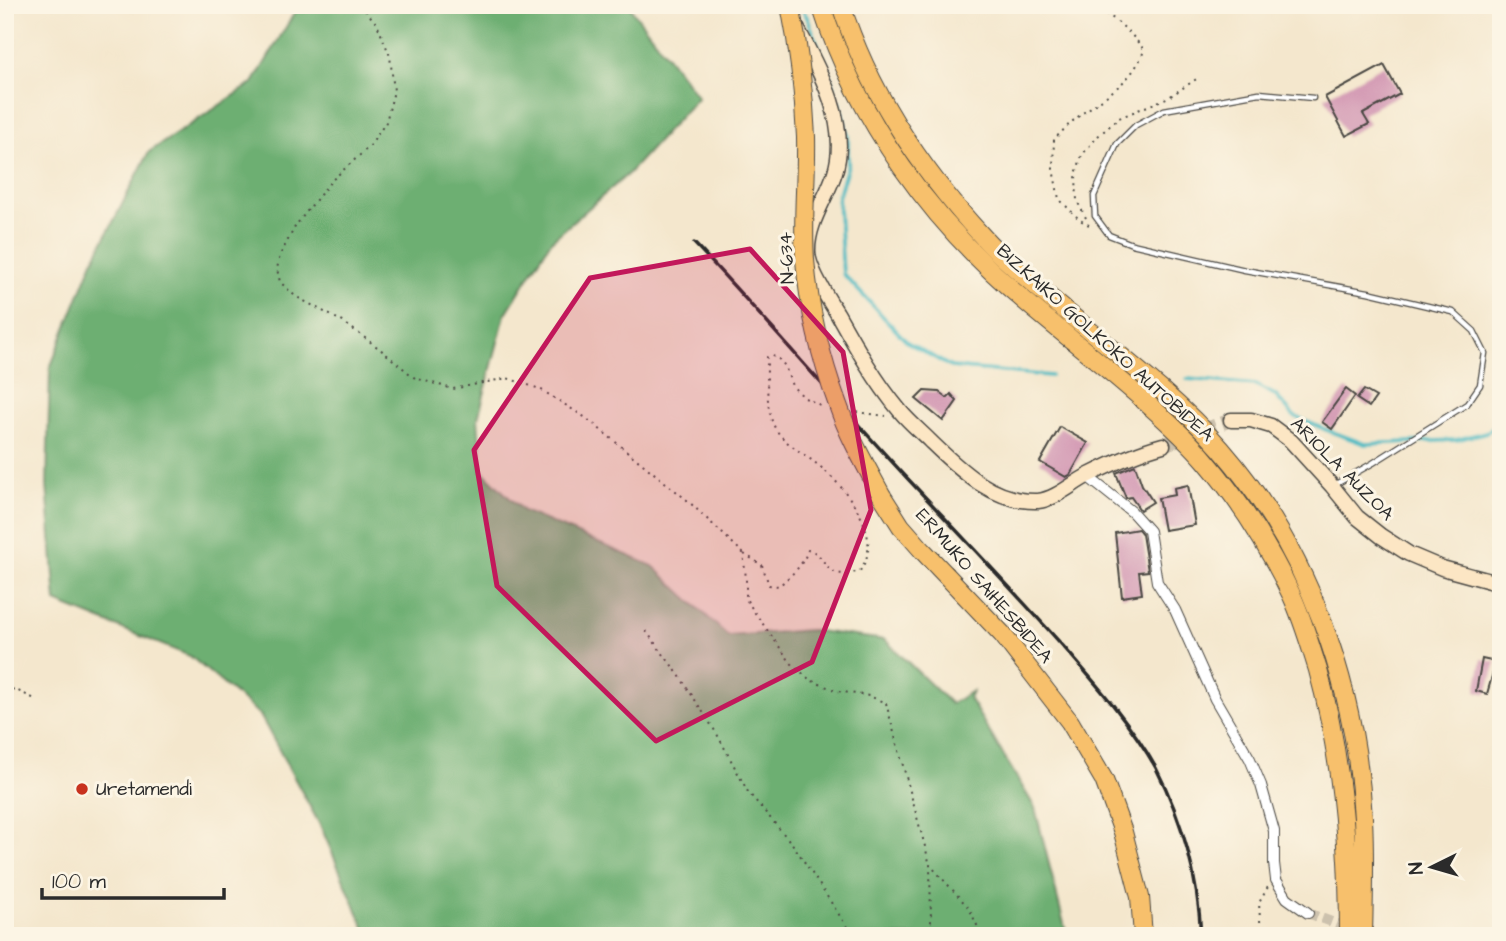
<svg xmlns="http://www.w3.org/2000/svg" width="1506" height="941" font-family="'Architects Daughter',sans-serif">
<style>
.forest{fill:#6daf72;stroke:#4c6d4e;stroke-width:2}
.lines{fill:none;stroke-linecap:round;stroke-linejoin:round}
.stream{stroke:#4dbcc4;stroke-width:3.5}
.building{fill:#d093b0}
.street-tunnel{stroke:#ccc1ad;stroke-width:10;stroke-dasharray:10 5;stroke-linecap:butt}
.secondary-tunnel{stroke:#ccc1ad;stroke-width:14;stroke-dasharray:14 7;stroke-linecap:butt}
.lane-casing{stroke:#494743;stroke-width:7}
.street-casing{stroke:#494743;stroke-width:12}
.secondary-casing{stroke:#494743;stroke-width:17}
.highway-casing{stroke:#494743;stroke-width:20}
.path{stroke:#494743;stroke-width:2;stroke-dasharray:2 5;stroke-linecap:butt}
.lane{stroke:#fff;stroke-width:4.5}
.street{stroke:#fff;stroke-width:10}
.secondary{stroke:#fce6c4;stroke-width:14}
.highway{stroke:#f7c06c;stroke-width:18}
.rail{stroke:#2b2b2b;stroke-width:3.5}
.highway-bridge-casing{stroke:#494743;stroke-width:20;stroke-linecap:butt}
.highway-bridge{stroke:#f7c06c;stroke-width:18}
.marked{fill:#c2185b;fill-opacity:0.2;stroke:#c2185b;stroke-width:5;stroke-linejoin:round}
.poi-dot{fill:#c8321e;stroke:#fcf5e5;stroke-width:2.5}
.labels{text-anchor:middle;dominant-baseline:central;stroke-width:6;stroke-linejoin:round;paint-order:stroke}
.street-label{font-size:19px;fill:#2b2b2b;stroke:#fcf5e5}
.poi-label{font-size:19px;fill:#2b2b2b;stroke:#fcf5e5;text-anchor:start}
</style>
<rect width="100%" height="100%" fill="#fcf5e5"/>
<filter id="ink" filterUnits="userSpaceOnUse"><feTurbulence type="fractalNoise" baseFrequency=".0143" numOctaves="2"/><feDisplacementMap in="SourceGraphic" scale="14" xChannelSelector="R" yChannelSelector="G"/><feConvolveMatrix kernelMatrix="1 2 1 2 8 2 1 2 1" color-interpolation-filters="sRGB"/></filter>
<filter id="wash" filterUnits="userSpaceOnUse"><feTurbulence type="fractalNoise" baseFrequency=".00686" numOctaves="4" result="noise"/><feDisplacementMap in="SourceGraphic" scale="28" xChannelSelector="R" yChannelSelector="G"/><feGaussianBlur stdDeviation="1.57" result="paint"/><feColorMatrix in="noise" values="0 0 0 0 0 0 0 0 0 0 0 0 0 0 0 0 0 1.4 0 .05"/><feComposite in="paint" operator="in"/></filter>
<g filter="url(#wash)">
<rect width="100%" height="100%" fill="#f4e7cd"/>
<path class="forest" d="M299,5L629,6L698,97L629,173L551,241L505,315L478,418L482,471L523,511L653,566L728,636L810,630L885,640L951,704L972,691L969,698L1035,808L1067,936H368L321,827L260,715L190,656L56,602L47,485L50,368L93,261L149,152L253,83Z"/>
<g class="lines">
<g class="stream">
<path d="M800,5L808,19L833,86"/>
<path d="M839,103L848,136V165L838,197L843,274L907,342L951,367L1051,376"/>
<path d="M1187,379L1256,385L1275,395L1294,416L1324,429L1365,444L1456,440L1486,432L1501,424"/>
</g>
</g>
<g id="blocks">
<g class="building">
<path d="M1384,65L1400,94L1363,114L1369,124L1346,136L1325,97Z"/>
<path d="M1346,389L1355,396L1332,429L1322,422Z"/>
<path d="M1364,390L1376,397L1369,407L1357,399Z"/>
<path d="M924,391L939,392L947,398L951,394L957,401L943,421L916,399Z"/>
<path d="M1060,427L1088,443L1070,475L1066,477L1040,462Z"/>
<path d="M1135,465L1142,485L1153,502L1140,510L1131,497L1126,498L1116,473Z"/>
<path d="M1188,485L1195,525L1164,530L1158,498L1175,495L1174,488Z"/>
<path d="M1138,529L1142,534L1148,571L1139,572L1142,594L1122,597L1115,533Z"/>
<path d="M1482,659L1496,662L1487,694L1476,691Z"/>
</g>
</g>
</g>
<g filter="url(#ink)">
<use href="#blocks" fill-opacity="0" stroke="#494743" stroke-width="2"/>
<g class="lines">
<path class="street-tunnel" d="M1308,913L1350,929"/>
<path class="secondary-tunnel" d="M1163,445L1231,420"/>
<g class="lane-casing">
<path id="lane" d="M1313,98L1259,93L1164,110L1136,125L1117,144L1094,196L1095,216L1109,235L1132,244L1245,270L1368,292L1453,312L1474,331L1485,353L1480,385L1467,404L1373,463L1336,484"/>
</g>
<g class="street-casing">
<path id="street" d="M1087,476L1132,512L1149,531L1157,582L1175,610L1215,699L1250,759L1261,785L1274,831V863L1276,880L1287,898L1308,913"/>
</g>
<g class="secondary-casing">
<g id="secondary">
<path d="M797,28C819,69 850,124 835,172C827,198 807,223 808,252C808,268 828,299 837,313C856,347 875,381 900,411C909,422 920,431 930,441C959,469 993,503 1038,501C1056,499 1073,483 1089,475C1113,463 1137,452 1163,445"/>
<path d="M1231,420H1251L1271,426L1291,441L1332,486L1357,517L1381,536L1409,554L1442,568L1501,584"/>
</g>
</g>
<g class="highway-casing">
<g id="highway">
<path d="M821,5C858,121 932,223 1025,301C1066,336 1109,369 1149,405C1168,422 1188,440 1205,460C1240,501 1269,547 1292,596C1303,620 1310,645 1318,670C1342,757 1349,846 1349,936"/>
<path d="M841,5C869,92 921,170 983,237C999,255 1018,271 1036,286C1098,340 1166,387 1221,449C1309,550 1356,686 1363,818C1365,857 1364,897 1363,936"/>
<path d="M882,496L901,526L923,551L1002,634L1070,722L1104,780L1123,832L1140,897L1143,936"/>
</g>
</g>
<g class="path">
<path d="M361,5L377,24L390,56L394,91L386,122L370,146L331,181L296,225L280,255L277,269L280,282L295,296L343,322L380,349L415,378L453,389L507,378L540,389L586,418L687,500L743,553L746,578V599L755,613L791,663L810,680L837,691L869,696L886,703L930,865"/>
<path d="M1086,218L1077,201L1076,174L1082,155L1098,136L1119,118L1169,97L1198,78"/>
<path d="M1089,225L1080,220L1059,199L1053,169L1054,139C1061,133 1067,126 1074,120C1100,98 1133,84 1144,50C1130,31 1113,16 1091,5"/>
<path d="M857,412L886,416"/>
<path d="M744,554L762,565L769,585L779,586C792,574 802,567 808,550L817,553C831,572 835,578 860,571C862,567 866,561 867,556C876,523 839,480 814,462C799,450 778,440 772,421C766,405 767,374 767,357L776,356L785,366L792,386L805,398L820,405"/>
<path d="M646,631L679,675L717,734L748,792L794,846L853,936"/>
<path d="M5,688L16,690L37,700"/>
<path d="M928,936L931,922L930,865L969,908L982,936"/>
<path d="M1261,936L1259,903L1268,887"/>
</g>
<use href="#lane" class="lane"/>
<use href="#street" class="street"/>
<use href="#secondary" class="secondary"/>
<use href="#highway" class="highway"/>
<path class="rail" d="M694,243C767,320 835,401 908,479C960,534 1012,589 1063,646C1096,684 1131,723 1156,768C1183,821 1198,877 1201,936"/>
<g class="highway-bridge-casing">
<path id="highway-bridge" d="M790,5C799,49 804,93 806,137C807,178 802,219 805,260C809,308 821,359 838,405C849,437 866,466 882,496"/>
</g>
<use href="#highway-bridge" class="highway-bridge"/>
</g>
</g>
<path class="marked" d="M750,249L843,352L871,510L812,662L656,741L497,586L474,450L590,278Z"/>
<circle class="poi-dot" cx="82" cy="789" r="7"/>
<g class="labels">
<g class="street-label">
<text transform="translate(787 258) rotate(-93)">N-634</text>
<text transform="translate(1105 343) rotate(42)">BIZKAIKO GOLKOKO AUTOBIDEA</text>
<text transform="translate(1342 469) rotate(45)">ARIOLA AUZOA</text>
<text transform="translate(984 586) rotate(49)">ERMUKO SAIHESBIDEA</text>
</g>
<g class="poi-label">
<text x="96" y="789">Uretamendi</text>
</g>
</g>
<rect width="1506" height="941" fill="none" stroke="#fcf5e5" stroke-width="28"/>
<g transform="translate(1432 867) rotate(265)" stroke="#fcf5e5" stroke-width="5" paint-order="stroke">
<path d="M0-5L12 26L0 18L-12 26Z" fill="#2b2b2b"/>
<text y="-10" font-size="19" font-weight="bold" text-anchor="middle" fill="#2b2b2b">N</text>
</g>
<path d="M42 888v10h182v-10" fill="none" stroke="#2b2b2b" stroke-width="3.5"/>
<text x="52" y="888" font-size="21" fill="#2b2b2b" stroke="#fcf5e5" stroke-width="5" paint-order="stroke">100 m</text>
</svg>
